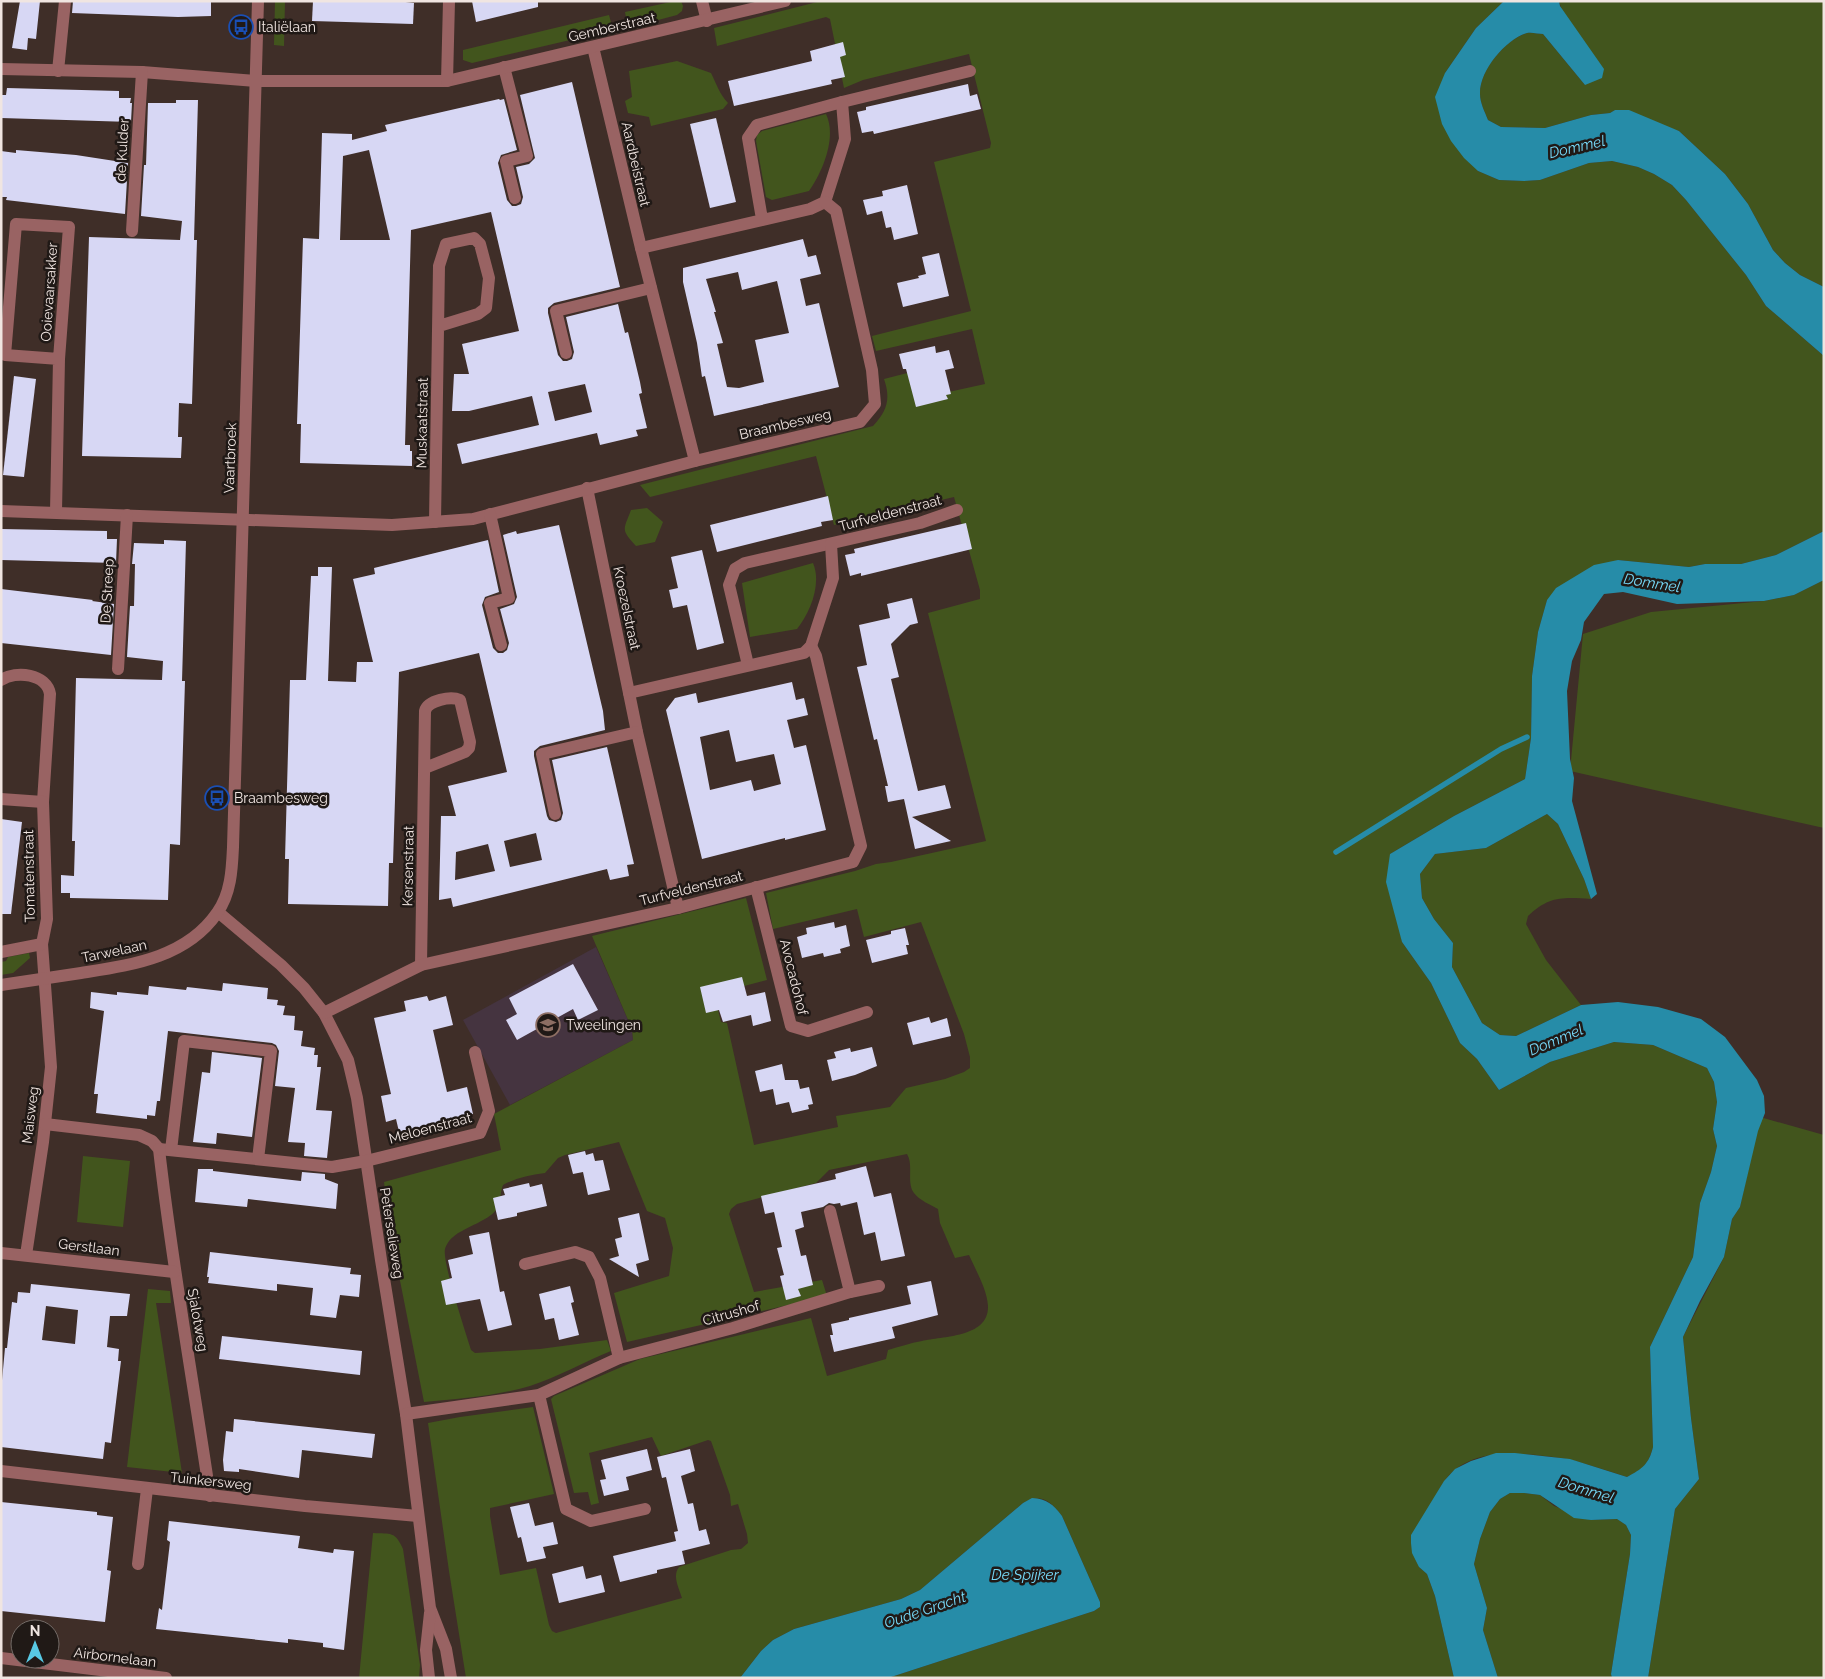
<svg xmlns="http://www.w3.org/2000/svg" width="1825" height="1679" font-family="Raleway,sans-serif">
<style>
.education{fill:#453440}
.green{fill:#42551d}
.water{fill:#268ca8}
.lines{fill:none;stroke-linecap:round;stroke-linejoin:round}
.stream{stroke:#268ca8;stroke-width:5.5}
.building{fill:#d7d7f4;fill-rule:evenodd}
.minor{stroke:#996363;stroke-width:12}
.labels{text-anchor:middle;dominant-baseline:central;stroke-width:5;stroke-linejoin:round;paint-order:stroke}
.poi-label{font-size:14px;fill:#f0e5e1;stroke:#201916;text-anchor:start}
.street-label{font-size:14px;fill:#f0e5e1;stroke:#201916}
.water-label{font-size:15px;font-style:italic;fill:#76d9f8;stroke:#201916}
</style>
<rect width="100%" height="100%" fill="#3f2e28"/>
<path class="education" d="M596,947L632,1029L633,1040L510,1105L463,1020Z"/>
<g class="green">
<path d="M275,1H285L284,46L274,45Z"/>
<path d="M675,1H681L683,6L682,11L677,15L628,28L625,12Z"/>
<path d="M821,1H1504L1476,28L1445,73L1478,171L1499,180L1524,181L1540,180L1589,163L1612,161L1638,167L1654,174L1672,185L1686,200L1746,275L1766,306L1824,356V531L1776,555L1741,564H1705L1689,567L1618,560L1547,600L1538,632L1532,676L1531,738L1525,779L1454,816L1390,854L1402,942L1431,983L1460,1043L1477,1059L1499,1090L1550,1062L1614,1042L1653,1045L1707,1068L1714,1082L1717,1102L1713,1129L1717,1146L1711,1172L1700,1203L1693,1257L1650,1347L1653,1447C1648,1465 1643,1469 1627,1477C1609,1471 1590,1465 1572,1460C1563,1458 1554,1457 1545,1456C1511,1452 1465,1449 1443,1483C1429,1505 1425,1541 1419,1567L1427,1574L1435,1596L1454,1678H888L1094,1611L1100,1607V1602L1062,1516C1050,1501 1042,1493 1023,1503L920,1590L901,1599L794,1629L773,1640L761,1651L740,1678H466L449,1571L428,1423L460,1417L533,1407L554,1494L490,1508V1516L500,1575L536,1568L549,1625L552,1631L556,1633L682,1598C679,1588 672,1576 679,1567L731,1550L741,1549L748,1543L747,1534L738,1504L731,1506L730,1495L711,1441L708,1440L661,1456L652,1437L589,1453L599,1503L591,1505L588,1492L574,1493L551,1399L554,1396L640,1359L811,1318L827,1376L886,1359L888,1350C899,1347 910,1343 922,1341C942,1336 989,1338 988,1306C987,1289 976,1271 969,1255L955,1258L940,1223L938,1209C931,1205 919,1200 914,1193C906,1182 914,1165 907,1154L829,1170L816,1183L737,1204L731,1209L729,1214L754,1292L822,1280L827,1296L627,1342L614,1293L669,1276L673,1248L665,1218L647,1211L619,1142L565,1155L558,1158L545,1173C529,1175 516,1178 503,1185C500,1192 501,1200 498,1207C492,1220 464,1227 453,1237C450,1239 446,1245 445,1249C442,1262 466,1333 471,1350L475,1353L540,1349L607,1340L611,1351C584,1362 558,1377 530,1386C496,1396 459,1399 424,1402L390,1230L384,1182L501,1150L494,1114L633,1040L632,1029L592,936L746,898L767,980L714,994L721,1022L727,1023L754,1145L838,1127L836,1116L890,1107L906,1088L945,1079L964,1072L970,1068V1057L964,1034L921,922L864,937L857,909L773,929L766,893L855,871L876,864L891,862L986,841L928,613L980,599V590L954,497L834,525L816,456L650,497L640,485L873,426C887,411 891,399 884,379L919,370L944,393L985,384L972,329L876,351L872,336L971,311L934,162L990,148L991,143L969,54L863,80L844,88L830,19L826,17L717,46L714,28Z"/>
<path d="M1559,1H1824V287L1800,275L1785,263L1773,250L1748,204L1725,174L1679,131L1615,110L1610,113L1591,115L1545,128L1501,127L1488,120C1485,112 1480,103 1480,94C1479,71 1505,40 1527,33C1532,32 1538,34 1543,34L1585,85Z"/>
<path d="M609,15L613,30L472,63L463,60V50Z"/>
<path d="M677,61L711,73C716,83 720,95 728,103L723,109L651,126L649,117L628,113L625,101L632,97L629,71Z"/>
<path d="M826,114C837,137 823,171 809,191L772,200L766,197L756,141L757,135L762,131Z"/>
<path d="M647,508L663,522L655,542L636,546C621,529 623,531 631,510Z"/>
<path d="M813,563C822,584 810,613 797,629L750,637L742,583Z"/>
<path d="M1824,580V828L1570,771L1583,634L1651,612L1764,601L1794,595Z"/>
<path d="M1547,814L1558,824L1584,879L1591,899C1563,897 1549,896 1528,916L1526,924L1546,960L1581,1005L1516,1036L1500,1035L1482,1023L1452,967L1453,943L1434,919L1422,898L1420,874L1435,854L1486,848Z"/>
<path d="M29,953L30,958L13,973L1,975V962L6,961L8,957Z"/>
<path d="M1760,1117L1824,1135V1678H1648L1675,1509L1699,1479L1691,1418L1683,1337L1724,1257L1732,1219L1740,1207Z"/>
<path d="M83,1156L130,1161L123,1227L77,1222Z"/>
<path d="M148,1289L170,1291L171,1303H156L182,1473L127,1467Z"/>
<path d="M1510,1493H1524L1540,1495L1554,1506L1591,1520L1617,1519L1626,1525L1631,1535L1630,1554L1611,1674L1612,1678H1498L1483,1630L1487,1608L1474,1564L1480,1539L1490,1512L1500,1499Z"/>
<path d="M373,1533C391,1534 395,1531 403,1549L420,1665L419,1678H359Z"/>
</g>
<g class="water">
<path d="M1504,1H1559L1560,6L1604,69L1602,78L1585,85L1543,34C1538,34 1532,32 1527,33C1506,39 1479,71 1480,94C1480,103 1485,112 1488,120L1501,127L1545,128L1591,115L1610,113L1615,110H1629L1679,131L1725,174L1748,204L1773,250L1785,263L1800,275L1824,287V356L1766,306L1746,275L1686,200L1672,185L1654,174L1638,167L1612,161L1589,163L1540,180L1524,181L1499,180L1478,171L1464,158L1451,141L1442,124L1435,97L1445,73L1476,28Z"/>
<path d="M1824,531V580L1794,595L1764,601L1677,604L1623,592L1604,594L1584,622L1581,640L1572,661L1567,691L1570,759L1574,778L1572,801L1597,894L1591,899L1584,879L1558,824L1547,814L1486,848L1435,854L1420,874L1422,898L1434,919L1453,943L1452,967L1482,1023L1500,1035L1516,1036L1581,1005L1618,1002L1658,1007L1701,1019L1725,1037L1757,1080L1764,1096L1765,1113L1758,1131L1740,1207L1732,1219L1724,1257L1700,1301L1683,1337L1691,1418L1699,1479L1675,1509L1648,1678H1612L1611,1674L1630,1554L1631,1535L1626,1525L1617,1519L1591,1520L1574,1518L1540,1495L1524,1493H1510L1500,1499L1490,1512L1480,1539L1474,1564L1487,1608L1483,1630L1498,1678H1454L1435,1596L1427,1574L1419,1567L1412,1553L1411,1543V1535L1444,1481L1455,1469L1471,1461L1496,1453H1515L1570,1459L1627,1477C1642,1469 1649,1464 1653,1447L1650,1347L1693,1257L1700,1203L1711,1172L1717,1146L1713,1129L1717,1102L1714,1082L1707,1068L1653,1045L1614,1042L1550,1062L1499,1090L1477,1059L1460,1043L1431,983L1402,942L1386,882L1390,854L1454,816L1525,779L1531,738L1532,676L1538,632L1547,600L1556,588L1594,565L1618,560L1689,567L1705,564H1741L1776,555Z"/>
<path d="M1032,1498C1047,1499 1053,1504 1062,1516L1100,1602V1607L1094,1611L888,1678H740L761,1651L773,1640L794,1629L901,1599L920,1590L1023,1503Z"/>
</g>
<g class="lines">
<path class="stream" d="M1336,852L1501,749L1527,737"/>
</g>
<g class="building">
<path d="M20,1H40L36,39L28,38L27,50L12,48Z"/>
<path d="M73,1L211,2V16L178,17L72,13Z"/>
<path d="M313,1H397L414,3L413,24L312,21Z"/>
<path d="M472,1H538V7L476,22Z"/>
<path d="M843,42L846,55L840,57L845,77L831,80L832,84L734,106L728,81L812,61L810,51Z"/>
<path d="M572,82L620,287L554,303L548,308V313L558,355L563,361H567L572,359L574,352L566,317L618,304L625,333L628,332L640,382L642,393L639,394L647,428L636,430L638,436L600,445L597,433L462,464L457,444L539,425L532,396L469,411H452L454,374H469L462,344L519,331L491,212L411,230L405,445H410V451H412V466L300,463L301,424H297L303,238L319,239L322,133L352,134V140L387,131L385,125L499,99L500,100L504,99L517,150L501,155L498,163L507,200L512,206H516L521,204L523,197L516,167L529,164L535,158L520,95ZM369,150L390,240H340L343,156ZM585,384L592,412L555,421L548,392Z"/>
<path d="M968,84L970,96L977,94L981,109L874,134L873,131L862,133L857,112L866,110V107Z"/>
<path d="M7,88L119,91V98H131L130,103H132L131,122L1,118V95H6Z"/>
<path d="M176,100H198L194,240H197L192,404L179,403L178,437H182L181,458L82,456L89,237L180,240L182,221L141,216L144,165H146L148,103H176Z"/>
<path d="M716,118L736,202L710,208L690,124Z"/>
<path d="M16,150L76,155L128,163L125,214L6,200L7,197H1V151L16,153Z"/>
<path d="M907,185L918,234L894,240L891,227L886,228L882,211L867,215L863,200L883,196L882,191Z"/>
<path d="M803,239L808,257L816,255L821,274L800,279L806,306L819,303L839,387L714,416L705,376L702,377L697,343L683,282V268ZM738,272L742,290L777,281L789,333L755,340L764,382L739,388L727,387L717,344L723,343L714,312H716L706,279Z"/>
<path d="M939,253L949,296L903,307L897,283L919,278L918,276L926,274L922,257Z"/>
<path d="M935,346L936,353L949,350L954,368L945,370L951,394L946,395L948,399L916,407L906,369H903L899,354Z"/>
<path d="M14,376L36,379L24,477L3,475Z"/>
<path d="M828,496L833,520L821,522L822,526L717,552L710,525Z"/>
<path d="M966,523L972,549L861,576V573L850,576L845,555L855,553L854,549Z"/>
<path d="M559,525L603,711L605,730L540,746L534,751V756L547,816L549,820L556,822L561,820L563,813L552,760L607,747L634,864L627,865L629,876L610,880L607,869L453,907L451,898L439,900L441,816H456L448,786L507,772L479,653L399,672L393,863H389L388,906L288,904L289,859H285L290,680H306L311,576H318V567H332L328,681L356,682L357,662H373L353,579L375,574L374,568L488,540L499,592L485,597L482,605L493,648L498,653H503L507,650L509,643L500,609L514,604L517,597L503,535L516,531L517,534ZM536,833L542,860L510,867L504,841ZM488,844L495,871L455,880L456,852Z"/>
<path d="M1,529L107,531V539H117L116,563L1,560Z"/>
<path d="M164,540L186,541L182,681H185L180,845L170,844L168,900L70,898V893H61V875L74,876L75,841H72L76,678L162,680L163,661L127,657L130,606H134L135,564H132L134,543L164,544Z"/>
<path d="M702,550L724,643L697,650L687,605L673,608L669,590L678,588L671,557Z"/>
<path d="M1,589L93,600L92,601L114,604L111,655L1,643Z"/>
<path d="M912,598L918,623L910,625L891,644L899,677L891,679L918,791L945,785L951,808L912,817L951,841L915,849L904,799L888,802L885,786H888L877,739L874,740L857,667L867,665L859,625L890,618L887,604Z"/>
<path d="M792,682L796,700L804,698L808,715L787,720L794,748L806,745L826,830L785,840V838L702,859L666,710L675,698L696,693L698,703ZM729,730L736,762L774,754L781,784L754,791L751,780L710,790L700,737Z"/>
<path d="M1,819L22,822L11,914H1Z"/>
<path d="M834,922L835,928L846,925L850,946L840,949L841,953L824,957L823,953L802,958L797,937L807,934L806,928Z"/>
<path d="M905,928L909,945H906L908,954L872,963L866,940L891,934V931Z"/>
<path d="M573,964L598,1010L578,1020L573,1009L517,1040L506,1020L517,1014L509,998Z"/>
<path d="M742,977L747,996L765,992L771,1021L753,1026L751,1015L723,1022L719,1010L706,1013L700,987Z"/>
<path d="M223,983L268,988L267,999L278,1000L277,1005L285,1006L283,1015L295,1016L294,1030L303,1031L301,1046L315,1048L314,1055H318L317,1067H321L316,1110L332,1111L327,1158L304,1156L305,1143L288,1142L295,1088L275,1086L279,1051L276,1045L272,1043L168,1031L160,1101H157L155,1116L147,1115V1119L96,1113L98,1094H94L104,1011L90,1008L91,992L117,995V992L148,995L149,986L186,990L187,987L222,991Z"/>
<path d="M427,996L429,1001L446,996L453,1025L433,1030L447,1092L467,1087L473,1114L454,1118L456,1124L400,1136L396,1119L386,1122L381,1096L391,1094L374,1018L406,1011L404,1001Z"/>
<path d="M929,1017L931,1023L947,1018L951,1036L913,1045L907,1023Z"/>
<path d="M872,1047L877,1066L855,1075L832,1081L827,1060L836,1058L834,1052L850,1048L851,1052Z"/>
<path d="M212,1052L262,1058L252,1137L217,1133L216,1144L193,1142L202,1072L210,1073Z"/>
<path d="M782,1064L785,1080H798L800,1089L809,1087L813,1104L808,1105L809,1109L792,1113L789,1102L776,1105L773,1089L760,1092L755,1071Z"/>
<path d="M585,1151L586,1155L593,1153L595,1161L603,1160L610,1190L588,1195L583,1172L573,1174L568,1155Z"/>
<path d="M866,1166L874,1197L891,1193L905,1256L881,1261L875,1232L864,1235L857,1202L841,1206L840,1203L834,1204L829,1203L823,1207L801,1212L804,1227L795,1230L801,1256L806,1255L813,1285L798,1289L801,1296L786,1300L780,1276L784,1275L777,1248L782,1247L774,1212L765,1214L761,1196L836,1179L835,1174Z"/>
<path d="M198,1169H213V1171L301,1181L302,1172L325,1174V1179L338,1184L336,1209L248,1199L247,1207L195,1202Z"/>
<path d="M529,1183L530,1187L542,1184L547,1206L517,1213V1216L498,1220L493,1198L505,1195L503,1189Z"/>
<path d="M639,1213L649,1260L636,1264L639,1277L609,1259L619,1256L615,1239L622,1237L618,1218Z"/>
<path d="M489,1232L500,1292L504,1291L512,1325L488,1331L480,1299L446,1305L441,1281L452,1278L448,1260L473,1254L469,1236Z"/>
<path d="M210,1252L351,1268L350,1274L361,1275L359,1297L340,1295L336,1318L310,1315L313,1288L277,1284V1291L208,1283L209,1277H207Z"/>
<path d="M931,1281L938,1315L892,1327L895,1338L834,1352L830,1335H833L831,1324L849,1320V1318L911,1304L907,1286Z"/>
<path d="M31,1284L130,1294L127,1316H110L107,1347L119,1349L118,1361H121L111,1443L105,1442L103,1459L1,1447V1391L5,1348H7L12,1302L17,1303L18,1292L30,1293ZM46,1306L78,1310L75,1344L42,1340Z"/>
<path d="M570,1286L574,1302L571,1303L579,1335L559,1340L554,1318L545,1320L539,1294Z"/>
<path d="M222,1336L362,1351L360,1375L219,1359Z"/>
<path d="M234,1419L375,1434L372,1458L302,1450L299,1478L239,1469V1472L224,1471L223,1460L226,1431L233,1432Z"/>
<path d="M647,1449L652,1470L626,1477L629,1490L604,1496L600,1480L606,1479L601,1460Z"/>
<path d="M690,1449L695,1471L681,1476L688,1504L693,1503L699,1531L706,1529L710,1544L682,1551L685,1564L657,1570V1573L620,1582L613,1556L676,1541L674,1532L678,1531L666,1477L662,1478L657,1457Z"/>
<path d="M1,1502L97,1512V1515L113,1517L107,1570L111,1571L105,1622L1,1611Z"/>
<path d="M529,1503L535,1526L553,1522L558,1544L543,1547L546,1558L527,1562L521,1537L518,1538L510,1507Z"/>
<path d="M169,1521L300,1536L298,1548L333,1553L334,1549L354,1551L344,1650L323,1647V1643L288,1639V1643L156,1629L159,1608L162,1610L170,1542L167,1540Z"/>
<path d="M583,1566L586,1579L601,1575L605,1592L559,1603L552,1574Z"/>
</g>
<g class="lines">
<g class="minor">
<path d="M702,1L707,21"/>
<path d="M593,47L641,248L695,461"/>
<path d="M504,67L527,156L506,161L515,198"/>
<path d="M1,69L142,72L256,81H447L785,1"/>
<path d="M58,71L65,1"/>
<path d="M447,81L449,1"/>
<path d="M842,102L970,71"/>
<path d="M132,231L142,72"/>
<path d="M641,248L810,209L825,202L845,139L842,102L757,125L748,138L762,219"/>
<path d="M566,353L556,311L651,288"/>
<path d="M587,488L637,732L678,908"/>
<path d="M1,511L392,525L473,519L695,461L860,422L875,404L872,370L836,211L825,202"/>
<path d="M56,512L59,359L69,227L16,224L5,355L59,359"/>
<path d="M490,514L509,598L490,603L501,645"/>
<path d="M435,522L439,266L446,244L474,238L480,244L489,278L486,308L478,314L439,326"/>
<path d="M748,665L729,585L735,569L745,563L920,523L957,510"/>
<path d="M118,669L127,515"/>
<path d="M1,680C16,670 47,674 50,694L43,802L47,919L42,944L51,1067L43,1142L26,1255"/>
<path d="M629,693L804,653L811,646L833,578L831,544"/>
<path d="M1,799L43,802"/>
<path d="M555,814L542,754L637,732"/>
<path d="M756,887L791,1026L808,1031L867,1012"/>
<path d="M218,912L281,965L304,988L324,1013L348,1060L357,1098L381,1260L406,1414L430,1608L446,1649L451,1678"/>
<path d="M1,952L42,944"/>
<path d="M421,965L425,711C428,700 451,696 460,700L470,742L469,748L465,752L425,768"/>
<path d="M1,985C28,981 54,977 81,973C131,965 186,958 217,913C231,894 232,869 233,847L258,1"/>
<path d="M324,1013L421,965L678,908L853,862L861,846L816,656L811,646"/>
<path d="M45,1124L139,1135L152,1141L159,1149C172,1265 193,1380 210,1496"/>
<path d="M159,1149L332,1167L366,1161L480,1133L489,1111L475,1052"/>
<path d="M171,1150L184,1041L271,1051L258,1159"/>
<path d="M830,1211L850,1292"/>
<path d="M1,1253L174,1272"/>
<path d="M525,1264L575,1252L589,1257L600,1278L619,1358"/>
<path d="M539,1395L566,1509L591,1521L645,1509"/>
<path d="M406,1414L539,1395L619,1358L733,1328L850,1292L879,1286"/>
<path d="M1,1471L305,1506L418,1516"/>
<path d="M138,1564L147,1489"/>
<path d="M1,1658L166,1678"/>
<path d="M429,1678L426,1650L430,1613"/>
</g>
</g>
<defs>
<g id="bus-ring" transform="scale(1.25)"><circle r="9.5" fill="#201916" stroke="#1a4fb4" stroke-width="1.5"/><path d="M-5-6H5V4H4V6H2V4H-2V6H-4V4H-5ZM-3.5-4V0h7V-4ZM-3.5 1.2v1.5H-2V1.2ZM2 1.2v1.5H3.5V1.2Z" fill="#1a4fb4"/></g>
<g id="school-ring" transform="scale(1.25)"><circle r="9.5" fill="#201916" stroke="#8d6e63" stroke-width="1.5"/><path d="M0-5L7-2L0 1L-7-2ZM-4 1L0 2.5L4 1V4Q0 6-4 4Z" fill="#8d6e63"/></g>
</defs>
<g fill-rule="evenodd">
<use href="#bus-ring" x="241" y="27"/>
<use href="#bus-ring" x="217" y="798"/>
<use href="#school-ring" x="548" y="1025"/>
</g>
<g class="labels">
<g class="poi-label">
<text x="258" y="27">Italiëlaan</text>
<text x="234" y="798">Braambesweg</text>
<text x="566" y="1025">Tweelingen</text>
</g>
<g class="street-label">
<text transform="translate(612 27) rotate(-13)">Gemberstraat</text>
<text transform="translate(122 150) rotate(-87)">de Kulder</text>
<text transform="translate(636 164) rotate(77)">Aardbeistraat</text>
<text transform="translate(49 292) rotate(-86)">Ooievaarsakker</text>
<text transform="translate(422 423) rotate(-89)">Muskaatstraat</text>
<text transform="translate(785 424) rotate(-13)">Braambesweg</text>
<text transform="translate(230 458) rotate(-88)">Vaartbroek</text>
<text transform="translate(890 513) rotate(-15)">Turfveldenstraat</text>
<text transform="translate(107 591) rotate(-87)">De Streep</text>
<text transform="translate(627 608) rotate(78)">Kroezelstraat</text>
<text transform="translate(408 866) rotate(-89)">Kersenstraat</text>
<text transform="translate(29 876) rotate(-91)">Tomatenstraat</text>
<text transform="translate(691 888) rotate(-14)">Turfveldenstraat</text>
<text transform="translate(114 951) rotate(-12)">Tarwelaan</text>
<text transform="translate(794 977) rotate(76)">Avocadohof</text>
<text transform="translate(30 1115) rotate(-83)">Maisweg</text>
<text transform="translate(430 1128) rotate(-15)">Meloenstraat</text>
<text transform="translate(392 1233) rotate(81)">Peterselieweg</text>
<text transform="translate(89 1247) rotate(7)">Gerstlaan</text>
<text transform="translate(731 1313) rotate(-16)">Citrushof</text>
<text transform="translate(198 1320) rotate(80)">Sjalotweg</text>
<text transform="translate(211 1481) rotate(6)">Tuinkersweg</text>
<text transform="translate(115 1657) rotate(7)">Airbornelaan</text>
</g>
<g class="water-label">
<text transform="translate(1577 147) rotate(-13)">Dommel</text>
<text transform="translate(1652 583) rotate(9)">Dommel</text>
<text transform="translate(1556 1040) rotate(-23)">Dommel</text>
<text transform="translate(1586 1490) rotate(17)">Dommel</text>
<text x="1025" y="1575">De Spijker</text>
<text transform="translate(925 1610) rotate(-19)">Oude Gracht</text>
</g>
</g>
<rect width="1825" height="1679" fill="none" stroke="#f0e5e1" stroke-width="5"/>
<g transform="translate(35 1644)"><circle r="24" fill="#201916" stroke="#736b67"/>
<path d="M0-4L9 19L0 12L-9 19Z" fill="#58c9e4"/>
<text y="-8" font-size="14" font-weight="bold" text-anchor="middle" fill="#f0e5e1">N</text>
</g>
</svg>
